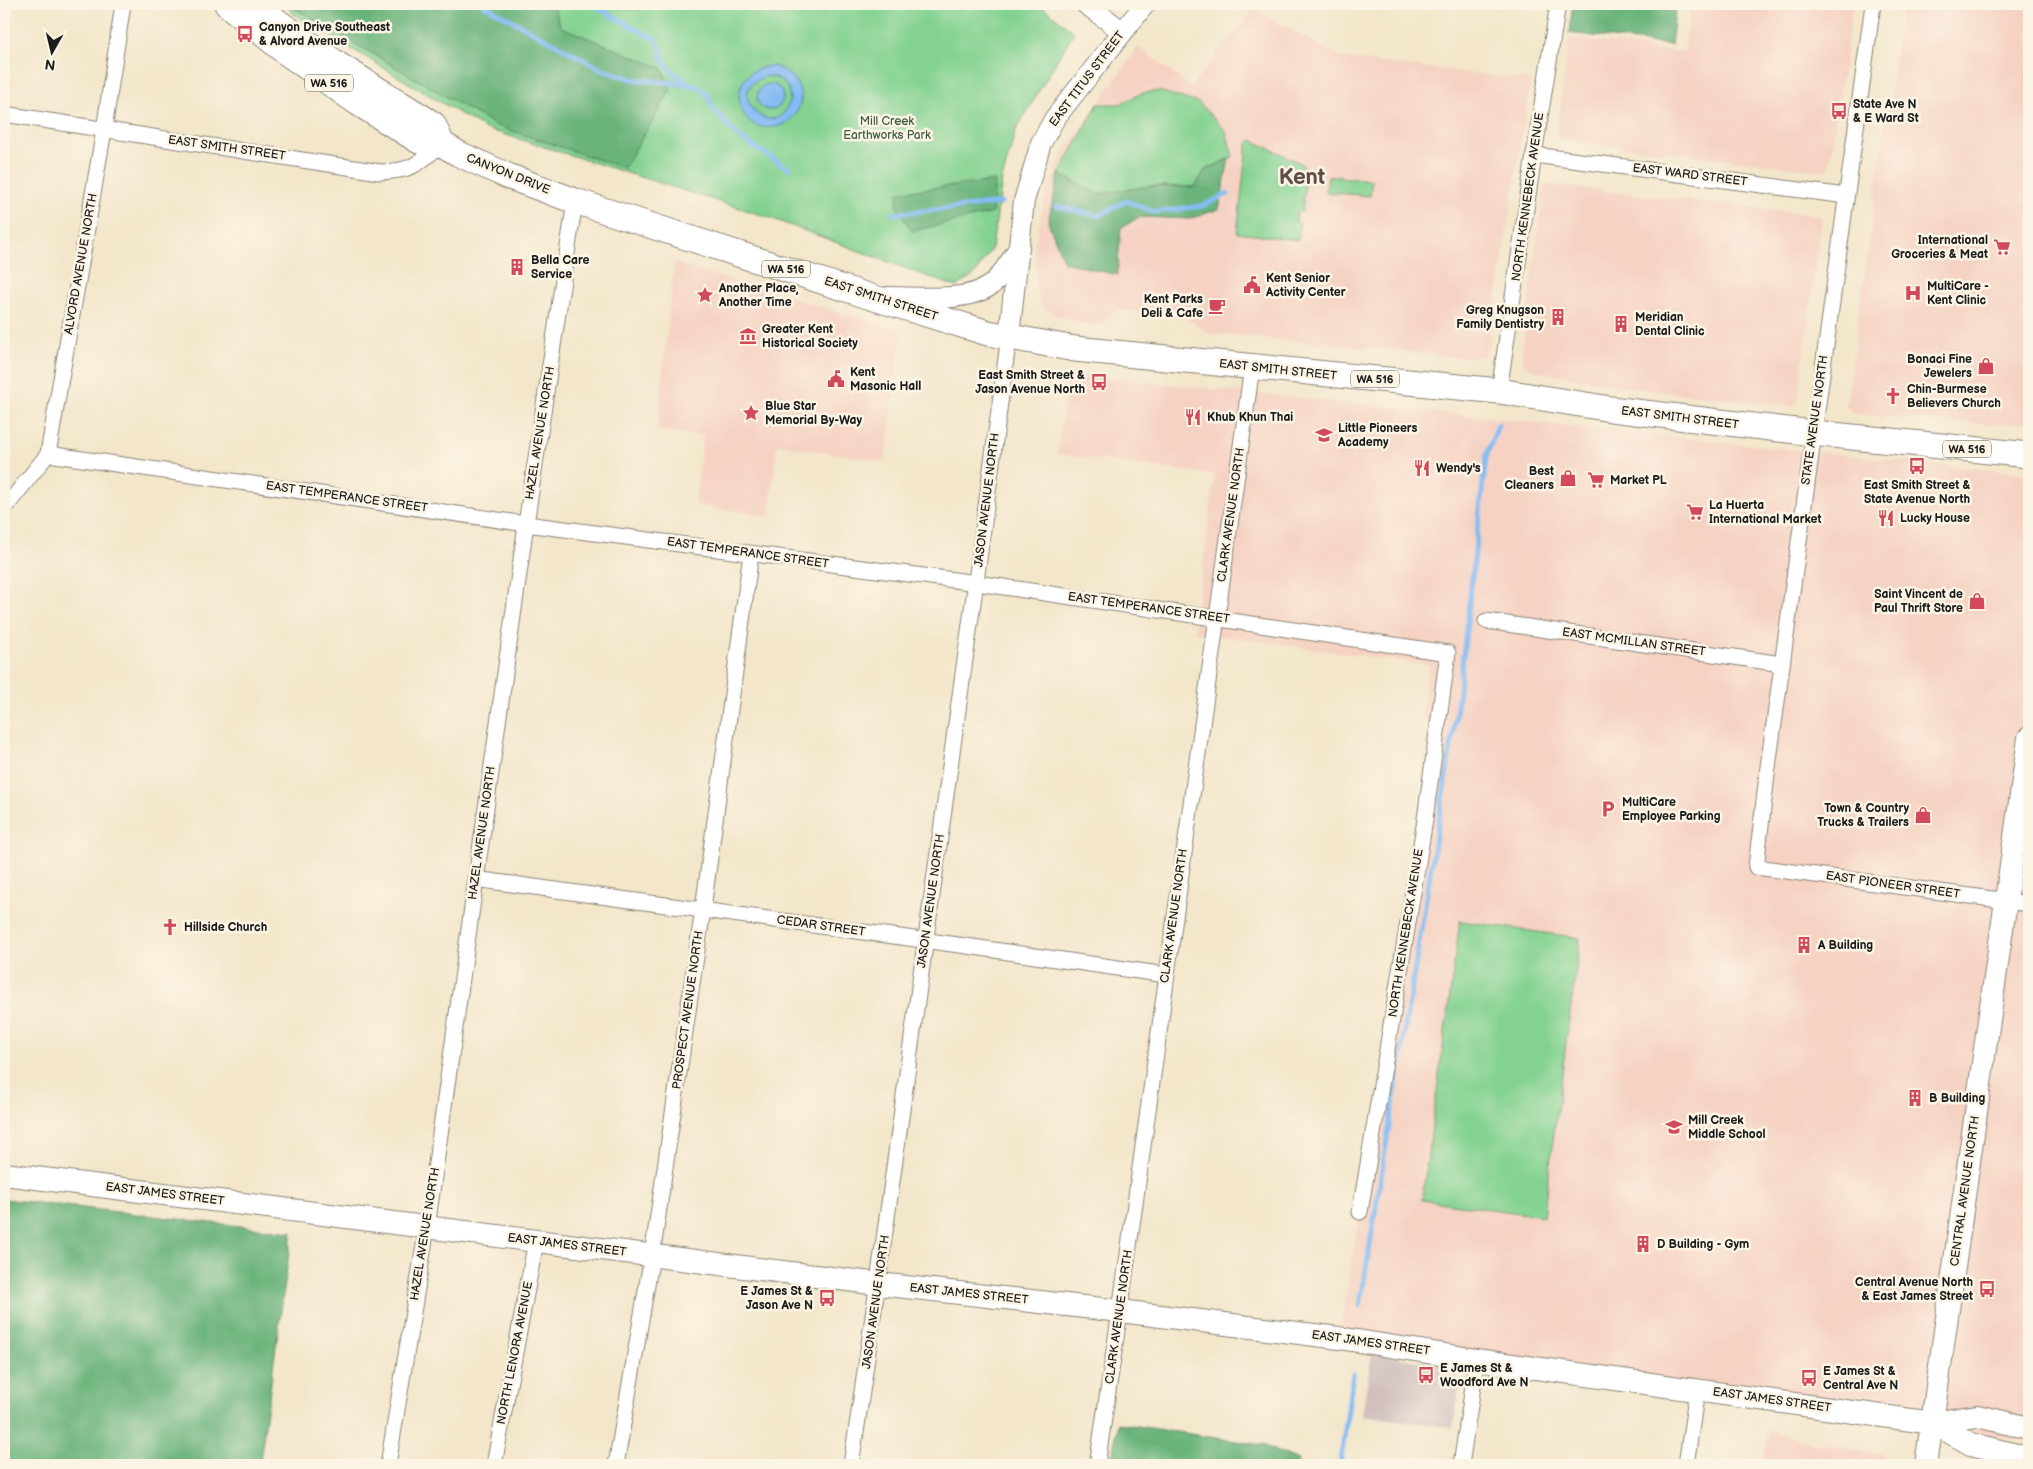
<svg xmlns="http://www.w3.org/2000/svg" width="2033" height="1469" font-family="'Balsamiq Sans',sans-serif">
<style>
.built{fill:#f5d2c2}
.industrial{fill:#d1bfbd}
.green{fill:#83d292;stroke:#507757}
.forest{fill:#6ab47c;stroke:#43684c}
.water{fill:#84bbf4;stroke:#506c88;fill-rule:evenodd}
.lines{fill:none;stroke-linecap:round;stroke-linejoin:round}
.stream{stroke:#84bbf4;stroke-width:5}
.minor-casing{stroke:#888173;stroke-width:17}
.tertiary-casing{stroke:#888173;stroke-width:22}
.secondary-casing{stroke:#888173;stroke-width:24}
.primary-casing{stroke:#888173;stroke-width:27}
.minor{stroke:#fff;stroke-width:15}
.tertiary{stroke:#fff;stroke-width:20}
.secondary{stroke:#fff;stroke-width:22}
.primary{stroke:#fff;stroke-width:25}
.labels{text-anchor:middle;dominant-baseline:central;stroke-width:5;stroke-linejoin:round;paint-order:stroke}
.shield{fill:#fcf5e5;stroke:#5f5d58;stroke-width:1}
.shield-label{font-size:11px;font-weight:bold;fill:#1c1c1c}
.poi-label{font-size:12px;font-weight:bold;fill:#1c1c1c;stroke:#fcf5e5;text-anchor:start}
.street-label{font-size:12px;fill:#1c1c1c;stroke:#fcf5e5}
.park-label{font-size:12px;fill:#405c45;stroke:#fcf5e5}
.town-label{font-size:22px;font-weight:bold;fill:#624e48;stroke:#fcf5e5}
</style>
<rect width="100%" height="100%" fill="#fcf5e5"/>
<filter id="ink" filterUnits="userSpaceOnUse"><feTurbulence type="fractalNoise" baseFrequency=".02" numOctaves="2"/><feDisplacementMap in="SourceGraphic" scale="10" xChannelSelector="R" yChannelSelector="G"/><feConvolveMatrix kernelMatrix="1 2 1 2 8 2 1 2 1" color-interpolation-filters="sRGB"/></filter>
<filter id="wash" filterUnits="userSpaceOnUse"><feTurbulence type="fractalNoise" baseFrequency=".0096" numOctaves="4" result="noise"/><feDisplacementMap in="SourceGraphic" scale="20" xChannelSelector="R" yChannelSelector="G"/><feGaussianBlur stdDeviation="1.12" result="paint"/><feColorMatrix in="noise" values="0 0 0 0 0 0 0 0 0 0 0 0 0 0 0 0 0 1.4 0 .05"/><feComposite in="paint" operator="in"/></filter>
<g filter="url(#wash)">
<rect width="100%" height="100%" fill="#f3e6ca"/>
<g class="built">
<path d="M1691,4H1853L1829,168L1825,171L1556,139L1569,38L1684,52Z"/>
<path d="M1902,4H2029V421L2009,424H1979L1870,416L1853,413L1846,406Z"/>
<path d="M1254,9L1342,58L1531,80L1488,350L1482,356L1470,358L1208,333L1187,318L1118,310L1100,324L1089,325L1057,316L1045,309L1039,299L1036,290L1035,242L1045,199L1055,170L1065,150L1138,47L1191,87Z"/>
<path d="M1544,184L1818,215L1822,219L1797,403L1794,407L1618,386L1535,371L1524,363L1522,355Z"/>
<path d="M674,263L902,331L885,462L777,444L769,516L695,505L703,436L657,430Z"/>
<path d="M1068,374L2029,474V1441L1933,1423L1339,1338L1424,826L1438,725L1421,717L1429,665L1194,632L1215,475L1057,454Z"/>
<path d="M1769,1430L1816,1444L1873,1452L1883,1456L1890,1465H1763Z"/>
</g>
<path class="industrial" d="M1372,1354L1440,1364L1454,1375L1460,1385L1453,1428L1362,1415Z"/>
<g class="green">
<path d="M284,4H1039L1074,32L1016,130L1002,179L992,248L974,275L956,287L768,217L484,128L295,15Z"/>
<path d="M1159,91L1199,103L1226,131L1233,157L1205,170L1195,187L1151,186L1098,194L1059,174L1098,104H1120L1142,93Z"/>
<path d="M1252,140L1302,164L1307,169L1302,212H1297L1296,222L1300,224L1298,240L1237,233L1247,144Z"/>
<path d="M1328,176L1372,180L1370,196L1326,192Z"/>
<path d="M1460,921L1580,938L1543,1216L1422,1200Z"/>
</g>
<g class="forest">
<path d="M290,4H553L561,27L662,68L671,90L624,168L497,126L297,10Z"/>
<path d="M1573,4H1676L1671,45L1569,33Z"/>
<path d="M1229,159L1219,209L1189,219L1139,217L1121,228L1117,275L1064,262L1048,222L1059,174L1098,194L1151,186L1195,187L1205,170Z"/>
<path d="M995,181L992,213L912,231L897,207L898,192Z"/>
<path d="M4,1199L292,1232L260,1461L295,1465H4Z"/>
<path d="M1118,1423L1262,1445L1298,1460L1297,1465H1111Z"/>
</g>
<g class="water">
<path d="M774,66C794,73 809,93 796,113C791,121 783,126 774,127C732,134 723,67 774,66ZM768,76C782,78 789,85 790,99C777,151 716,87 768,76Z"/>
<circle cx="770" cy="97" r="13"/>
</g>
<g class="lines">
<g class="stream">
<path d="M482,4L603,70L632,79L673,83L697,87L706,93L715,111L736,135L789,169"/>
<path d="M591,4L656,40C661,46 660,52 663,59C669,73 683,79 694,86"/>
<path d="M1056,206L1098,216L1126,201L1155,212L1202,206L1228,194"/>
<path d="M893,214L1001,203"/>
<path d="M1360,1306L1457,708L1486,457L1498,425"/>
<path d="M1340,1465L1353,1374"/>
</g>
</g>
</g>
<g filter="url(#ink)">
<g class="lines">
<g class="minor-casing">
<g id="minor">
<path d="M1873,4L1768,767L1756,867L2029,904"/>
<path d="M4,114L380,172C412,171 417,165 442,144"/>
<path d="M1534,155L1846,196"/>
<path d="M1499,391L1534,155L1558,4"/>
<path d="M48,454L526,524L977,583L1448,653L1424,826L1360,1212"/>
<path d="M4,509L48,454L104,130L123,4"/>
<path d="M1486,621L1782,664"/>
<path d="M475,879C706,909 936,941 1166,975"/>
<path d="M388,1465L427,1227L526,524L575,201"/>
<path d="M494,1465L536,1241"/>
<path d="M616,1465L652,1256L703,909L751,554"/>
<path d="M851,1465C878,1290 901,1114 926,938C954,737 983,537 1009,336"/>
<path d="M1097,1465L1120,1311L1252,367"/>
<path d="M1461,1465L1477,1360"/>
<path d="M1686,1465L1697,1390"/>
</g>
</g>
<g class="tertiary-casing">
<g id="tertiary">
<path d="M1086,4L1123,32"/>
<path d="M888,297C918,297 966,303 991,285C1002,276 1009,263 1017,251"/>
<path d="M1009,336L1024,201L1041,143L1055,118L1145,4"/>
</g>
</g>
<g class="secondary-casing">
<g id="secondary">
<path d="M4,1174L879,1284L1120,1311L1339,1338L1477,1360L1933,1423L1977,1416L2029,1428"/>
<path d="M1933,1423L1971,1444L2029,1458"/>
<path d="M1926,1465L2029,738"/>
</g>
</g>
<g class="primary-casing">
<g id="primary">
<path d="M227,4L284,51L358,103L419,141L442,144L459,154L510,177L575,201L871,297L988,333L1075,349L1499,391L1611,409L1813,433L2029,455"/>
<path d="M258,4L278,22L337,64L433,124L442,144"/>
</g>
</g>
<use href="#minor" class="minor"/>
<use href="#tertiary" class="tertiary"/>
<use href="#secondary" class="secondary"/>
<use href="#primary" class="primary"/>
</g>
</g>
<defs>
<g id="bus-bare" transform="scale(1.35)"><path d="M-5-6H5V4H4V6H2V4H-2V6H-4V4H-5ZM-3.5-4V0h7V-4ZM-3.5 1.2v1.5H-2V1.2ZM2 1.2v1.5H3.5V1.2Z" fill="#d1495b" stroke="#fcf5e5" stroke-width="2.5" paint-order="stroke"/></g>
<g id="supermarket-bare" transform="scale(1.35)"><path d="M-6-5.5h2.5l.6 2H6L4.5 2H-2.5L-4.4-4H-6ZM-1.5 3.2a1.3 1.3 0 1 0 .1 0ZM3 3.2a1.3 1.3 0 1 0 .1 0Z" fill="#d1495b" stroke="#fcf5e5" stroke-width="2.5" paint-order="stroke"/></g>
<g id="building-bare" transform="scale(1.35)"><path d="M-4-6H4V6H1V3H-1V6H-4ZM-2.5-4.3h1.7v1.8h-1.7ZM.8-4.3h1.7v1.8H.8ZM-2.5-1h1.7V.8h-1.7ZM.8-1h1.7V.8H.8Z" fill="#d1495b" stroke="#fcf5e5" stroke-width="2.5" paint-order="stroke"/></g>
<g id="civic-bare" transform="scale(1.35)"><path d="M-.6-6.5H3V-4.5H.6V-3L4-1V1h2V6H-6V1h2V-1L-.6-3ZM-1.2 2.5V6h2.4V2.5Z" fill="#d1495b" stroke="#fcf5e5" stroke-width="2.5" paint-order="stroke"/></g>
<g id="hospital-bare" transform="scale(1.35)"><path d="M-5-5h3v3.5h4V-5h3V5h-3V1.5h-4V5h-3Z" fill="#d1495b" stroke="#fcf5e5" stroke-width="2.5" paint-order="stroke"/></g>
<g id="sight-bare" transform="scale(1.35)"><path d="M0-6L1.8-2.2L6-1.7L2.9 1.2L3.7 5.4L0 3.3L-3.7 5.4L-2.9 1.2L-6-1.7L-1.8-2.2Z" fill="#d1495b" stroke="#fcf5e5" stroke-width="2.5" paint-order="stroke"/></g>
<g id="cafe-bare" transform="scale(1.35)"><path d="M-5.5-4.5H6V0H3Q3 3.5 0 3.5H-2.5Q-5.5 3.5-5.5 0ZM3-3.2v2h1.7v-2ZM-6 4.5H4V6H-6Z" fill="#d1495b" stroke="#fcf5e5" stroke-width="2.5" paint-order="stroke"/></g>
<g id="museum-bare" transform="scale(1.35)"><path d="M0-6L6-3V-2H-6V-3ZM-5-1h2V3h-2ZM-1-1h2V3h-2ZM3-1h2V3H3ZM-6 4H6V6H-6Z" fill="#d1495b" stroke="#fcf5e5" stroke-width="2.5" paint-order="stroke"/></g>
<g id="shop-bare" transform="scale(1.35)"><path d="M-5-2.5h2.3a2.7 3.5 0 0 1 5.4 0H5L5.5 6h-11ZM-1.5-2.5h3a1.5 2.3 0 0 0-3 0Z" fill="#d1495b" stroke="#fcf5e5" stroke-width="2.5" paint-order="stroke"/></g>
<g id="church-bare" transform="scale(1.35)"><path d="M-1.2-6h2.4v3.5h3.3v2.4h-3.3V6h-2.4V-.1h-3.3v-2.4h3.3Z" fill="#d1495b" stroke="#fcf5e5" stroke-width="2.5" paint-order="stroke"/></g>
<g id="restaurant-bare" transform="scale(1.35)"><path d="M-5-6h1v4h1v-4h1v4h1v-4h1v5L-1.5 .5V6h-2V.5L-5-1ZM5-6V6H3V1.5H1.5Q1.5-4 5-6Z" fill="#d1495b" stroke="#fcf5e5" stroke-width="2.5" paint-order="stroke"/></g>
<g id="school-bare" transform="scale(1.35)"><path d="M0-5L7-2L0 1L-7-2ZM-4 1L0 2.5L4 1V4Q0 6-4 4Z" fill="#d1495b" stroke="#fcf5e5" stroke-width="2.5" paint-order="stroke"/></g>
<g id="parking-bare" transform="scale(1.35)"><path d="M-3.5-5.5H1a3.5 3.5 0 0 1 0 7H-1V5.5H-3.5ZM-1-3.4V-.6H.8a1.4 1.4 0 0 0 0-2.8Z" fill="#d1495b" stroke="#fcf5e5" stroke-width="2.5" paint-order="stroke"/></g>
</defs>
<g fill-rule="evenodd">
<use href="#bus-bare" x="245" y="34"/>
<use href="#bus-bare" x="1839" y="111"/>
<use href="#supermarket-bare" x="2002" y="247"/>
<use href="#building-bare" x="517" y="267"/>
<use href="#civic-bare" x="1252" y="285"/>
<use href="#hospital-bare" x="1913" y="293"/>
<use href="#sight-bare" x="705" y="295"/>
<use href="#cafe-bare" x="1217" y="306"/>
<use href="#building-bare" x="1558" y="317"/>
<use href="#building-bare" x="1621" y="324"/>
<use href="#museum-bare" x="748" y="336"/>
<use href="#shop-bare" x="1986" y="366"/>
<use href="#civic-bare" x="836" y="379"/>
<use href="#bus-bare" x="1099" y="382"/>
<use href="#church-bare" x="1893" y="396"/>
<use href="#sight-bare" x="751" y="413"/>
<use href="#restaurant-bare" x="1193" y="417"/>
<use href="#school-bare" x="1324" y="435"/>
<use href="#bus-bare" x="1917" y="466"/>
<use href="#restaurant-bare" x="1422" y="468"/>
<use href="#shop-bare" x="1568" y="478"/>
<use href="#supermarket-bare" x="1596" y="480"/>
<use href="#supermarket-bare" x="1695" y="512"/>
<use href="#restaurant-bare" x="1886" y="518"/>
<use href="#shop-bare" x="1977" y="601"/>
<use href="#parking-bare" x="1608" y="809"/>
<use href="#shop-bare" x="1923" y="815"/>
<use href="#church-bare" x="170" y="927"/>
<use href="#building-bare" x="1804" y="945"/>
<use href="#building-bare" x="1915" y="1098"/>
<use href="#school-bare" x="1674" y="1127"/>
<use href="#building-bare" x="1643" y="1244"/>
<use href="#bus-bare" x="1987" y="1289"/>
<use href="#bus-bare" x="827" y="1298"/>
<use href="#bus-bare" x="1426" y="1375"/>
<use href="#bus-bare" x="1809" y="1378"/>
</g>
<g class="labels">
<g class="shield">
<rect x="305" y="74.5" width="48" height="17" rx="4"/>
<rect x="762" y="260.5" width="48" height="17" rx="4"/>
<rect x="1351" y="370.5" width="48" height="17" rx="4"/>
<rect x="1943" y="440.5" width="48" height="17" rx="4"/>
</g>
<g class="shield-label">
<text x="329" y="83">WA 516</text>
<text x="786" y="269">WA 516</text>
<text x="1375" y="379">WA 516</text>
<text x="1967" y="449">WA 516</text>
</g>
<g class="poi-label">
<text x="259" y="27">Canyon Drive Southeast<tspan x="259" dy="14">&amp; Alvord Avenue</tspan></text>
<text x="1853" y="104">State Ave N<tspan x="1853" dy="14">&amp; E Ward St</tspan></text>
<text x="1988" y="240" text-anchor="end">International<tspan x="1988" dy="14">Groceries &amp; Meat</tspan></text>
<text x="531" y="260">Bella Care<tspan x="531" dy="14">Service</tspan></text>
<text x="1266" y="278">Kent Senior<tspan x="1266" dy="14">Activity Center</tspan></text>
<text x="1927" y="286">MultiCare -<tspan x="1927" dy="14">Kent Clinic</tspan></text>
<text x="719" y="288">Another Place,<tspan x="719" dy="14">Another Time</tspan></text>
<text x="1203" y="299" text-anchor="end">Kent Parks<tspan x="1203" dy="14">Deli &amp; Cafe</tspan></text>
<text x="1544" y="310" text-anchor="end">Greg Knugson<tspan x="1544" dy="14">Family Dentistry</tspan></text>
<text x="1635" y="317">Meridian<tspan x="1635" dy="14">Dental Clinic</tspan></text>
<text x="762" y="329">Greater Kent<tspan x="762" dy="14">Historical Society</tspan></text>
<text x="1972" y="359" text-anchor="end">Bonaci Fine<tspan x="1972" dy="14">Jewelers</tspan></text>
<text x="850" y="372">Kent<tspan x="850" dy="14">Masonic Hall</tspan></text>
<text x="1085" y="375" text-anchor="end">East Smith Street &amp;<tspan x="1085" dy="14">Jason Avenue North</tspan></text>
<text x="1907" y="389">Chin-Burmese<tspan x="1907" dy="14">Believers Church</tspan></text>
<text x="765" y="406">Blue Star<tspan x="765" dy="14">Memorial By-Way</tspan></text>
<text x="1207" y="417">Khub Khun Thai</text>
<text x="1338" y="428">Little Pioneers<tspan x="1338" dy="14">Academy</tspan></text>
<text x="1436" y="468">Wendy's</text>
<text x="1554" y="471" text-anchor="end">Best<tspan x="1554" dy="14">Cleaners</tspan></text>
<text x="1610" y="480">Market PL</text>
<text x="1917" y="485" text-anchor="middle">East Smith Street &amp;<tspan x="1917" dy="14">State Avenue North</tspan></text>
<text x="1709" y="505">La Huerta<tspan x="1709" dy="14">International Market</tspan></text>
<text x="1900" y="518">Lucky House</text>
<text x="1963" y="594" text-anchor="end">Saint Vincent de<tspan x="1963" dy="14">Paul Thrift Store</tspan></text>
<text x="1622" y="802">MultiCare<tspan x="1622" dy="14">Employee Parking</tspan></text>
<text x="1909" y="808" text-anchor="end">Town &amp; Country<tspan x="1909" dy="14">Trucks &amp; Trailers</tspan></text>
<text x="184" y="927">Hillside Church</text>
<text x="1818" y="945">A Building</text>
<text x="1929" y="1098">B Building</text>
<text x="1688" y="1120">Mill Creek<tspan x="1688" dy="14">Middle School</tspan></text>
<text x="1657" y="1244">D Building - Gym</text>
<text x="1973" y="1282" text-anchor="end">Central Avenue North<tspan x="1973" dy="14">&amp; East James Street</tspan></text>
<text x="813" y="1291" text-anchor="end">E James St &amp;<tspan x="813" dy="14">Jason Ave N</tspan></text>
<text x="1440" y="1368">E James St &amp;<tspan x="1440" dy="14">Woodford Ave N</tspan></text>
<text x="1823" y="1371">E James St &amp;<tspan x="1823" dy="14">Central Ave N</tspan></text>
</g>
<g class="street-label">
<text transform="translate(1087 79) rotate(-53)">EAST TITUS STREET</text>
<text transform="translate(227 148) rotate(8)">EAST SMITH STREET</text>
<text transform="translate(508 174) rotate(22)">CANYON DRIVE</text>
<text transform="translate(1690 175) rotate(7)">EAST WARD STREET</text>
<text transform="translate(1528 197) rotate(-82)">NORTH KENNEBECK AVENUE</text>
<text transform="translate(81 264) rotate(-80)">ALVORD AVENUE NORTH</text>
<text transform="translate(881 299) rotate(18)">EAST SMITH STREET</text>
<text transform="translate(1278 370) rotate(6)">EAST SMITH STREET</text>
<text transform="translate(1680 418) rotate(7)">EAST SMITH STREET</text>
<text transform="translate(1815 420) rotate(-82)">STATE AVENUE NORTH</text>
<text transform="translate(540 433) rotate(-81)">HAZEL AVENUE NORTH</text>
<text transform="translate(347 497) rotate(8)">EAST TEMPERANCE STREET</text>
<text transform="translate(987 500) rotate(-83)">JASON AVENUE NORTH</text>
<text transform="translate(1231 515) rotate(-82)">CLARK AVENUE NORTH</text>
<text transform="translate(748 553) rotate(8)">EAST TEMPERANCE STREET</text>
<text transform="translate(1149 608) rotate(8)">EAST TEMPERANCE STREET</text>
<text transform="translate(1634 642) rotate(8)">EAST MCMILLAN STREET</text>
<text transform="translate(482 833) rotate(-82)">HAZEL AVENUE NORTH</text>
<text transform="translate(1893 885) rotate(8)">EAST PIONEER STREET</text>
<text transform="translate(931 901) rotate(-82)">JASON AVENUE NORTH</text>
<text transform="translate(1174 916) rotate(-82)">CLARK AVENUE NORTH</text>
<text transform="translate(821 926) rotate(8)">CEDAR STREET</text>
<text transform="translate(1406 933) rotate(-81)">NORTH KENNEBECK AVENUE</text>
<text transform="translate(688 1010) rotate(-82)">PROSPECT AVENUE NORTH</text>
<text transform="translate(1965 1191) rotate(-82)">CENTRAL AVENUE NORTH</text>
<text transform="translate(165 1194) rotate(7)">EAST JAMES STREET</text>
<text transform="translate(425 1234) rotate(-81)">HAZEL AVENUE NORTH</text>
<text transform="translate(567 1245) rotate(7)">EAST JAMES STREET</text>
<text transform="translate(969 1294) rotate(6)">EAST JAMES STREET</text>
<text transform="translate(876 1302) rotate(-82)">JASON AVENUE NORTH</text>
<text transform="translate(1119 1317) rotate(-82)">CLARK AVENUE NORTH</text>
<text transform="translate(1371 1343) rotate(8)">EAST JAMES STREET</text>
<text transform="translate(515 1353) rotate(-79)">NORTH LENORA AVENUE</text>
<text transform="translate(1772 1400) rotate(8)">EAST JAMES STREET</text>
</g>
<g class="park-label">
<text x="887" y="121">Mill Creek<tspan x="887" dy="14">Earthworks Park</tspan></text>
</g>
<g class="town-label">
<text x="1302" y="177">Kent</text>
</g>
</g>
<rect width="2033" height="1469" fill="none" stroke="#fcf5e5" stroke-width="20"/>
<g transform="translate(52 52) rotate(188)" stroke="#fcf5e5" stroke-width="4" paint-order="stroke">
<path d="M0-4L9 19L0 12L-9 19Z" fill="#1c1c1c"/>
<text y="-8" font-size="14" font-weight="bold" text-anchor="middle" fill="#1c1c1c">N</text>
</g>
</svg>
